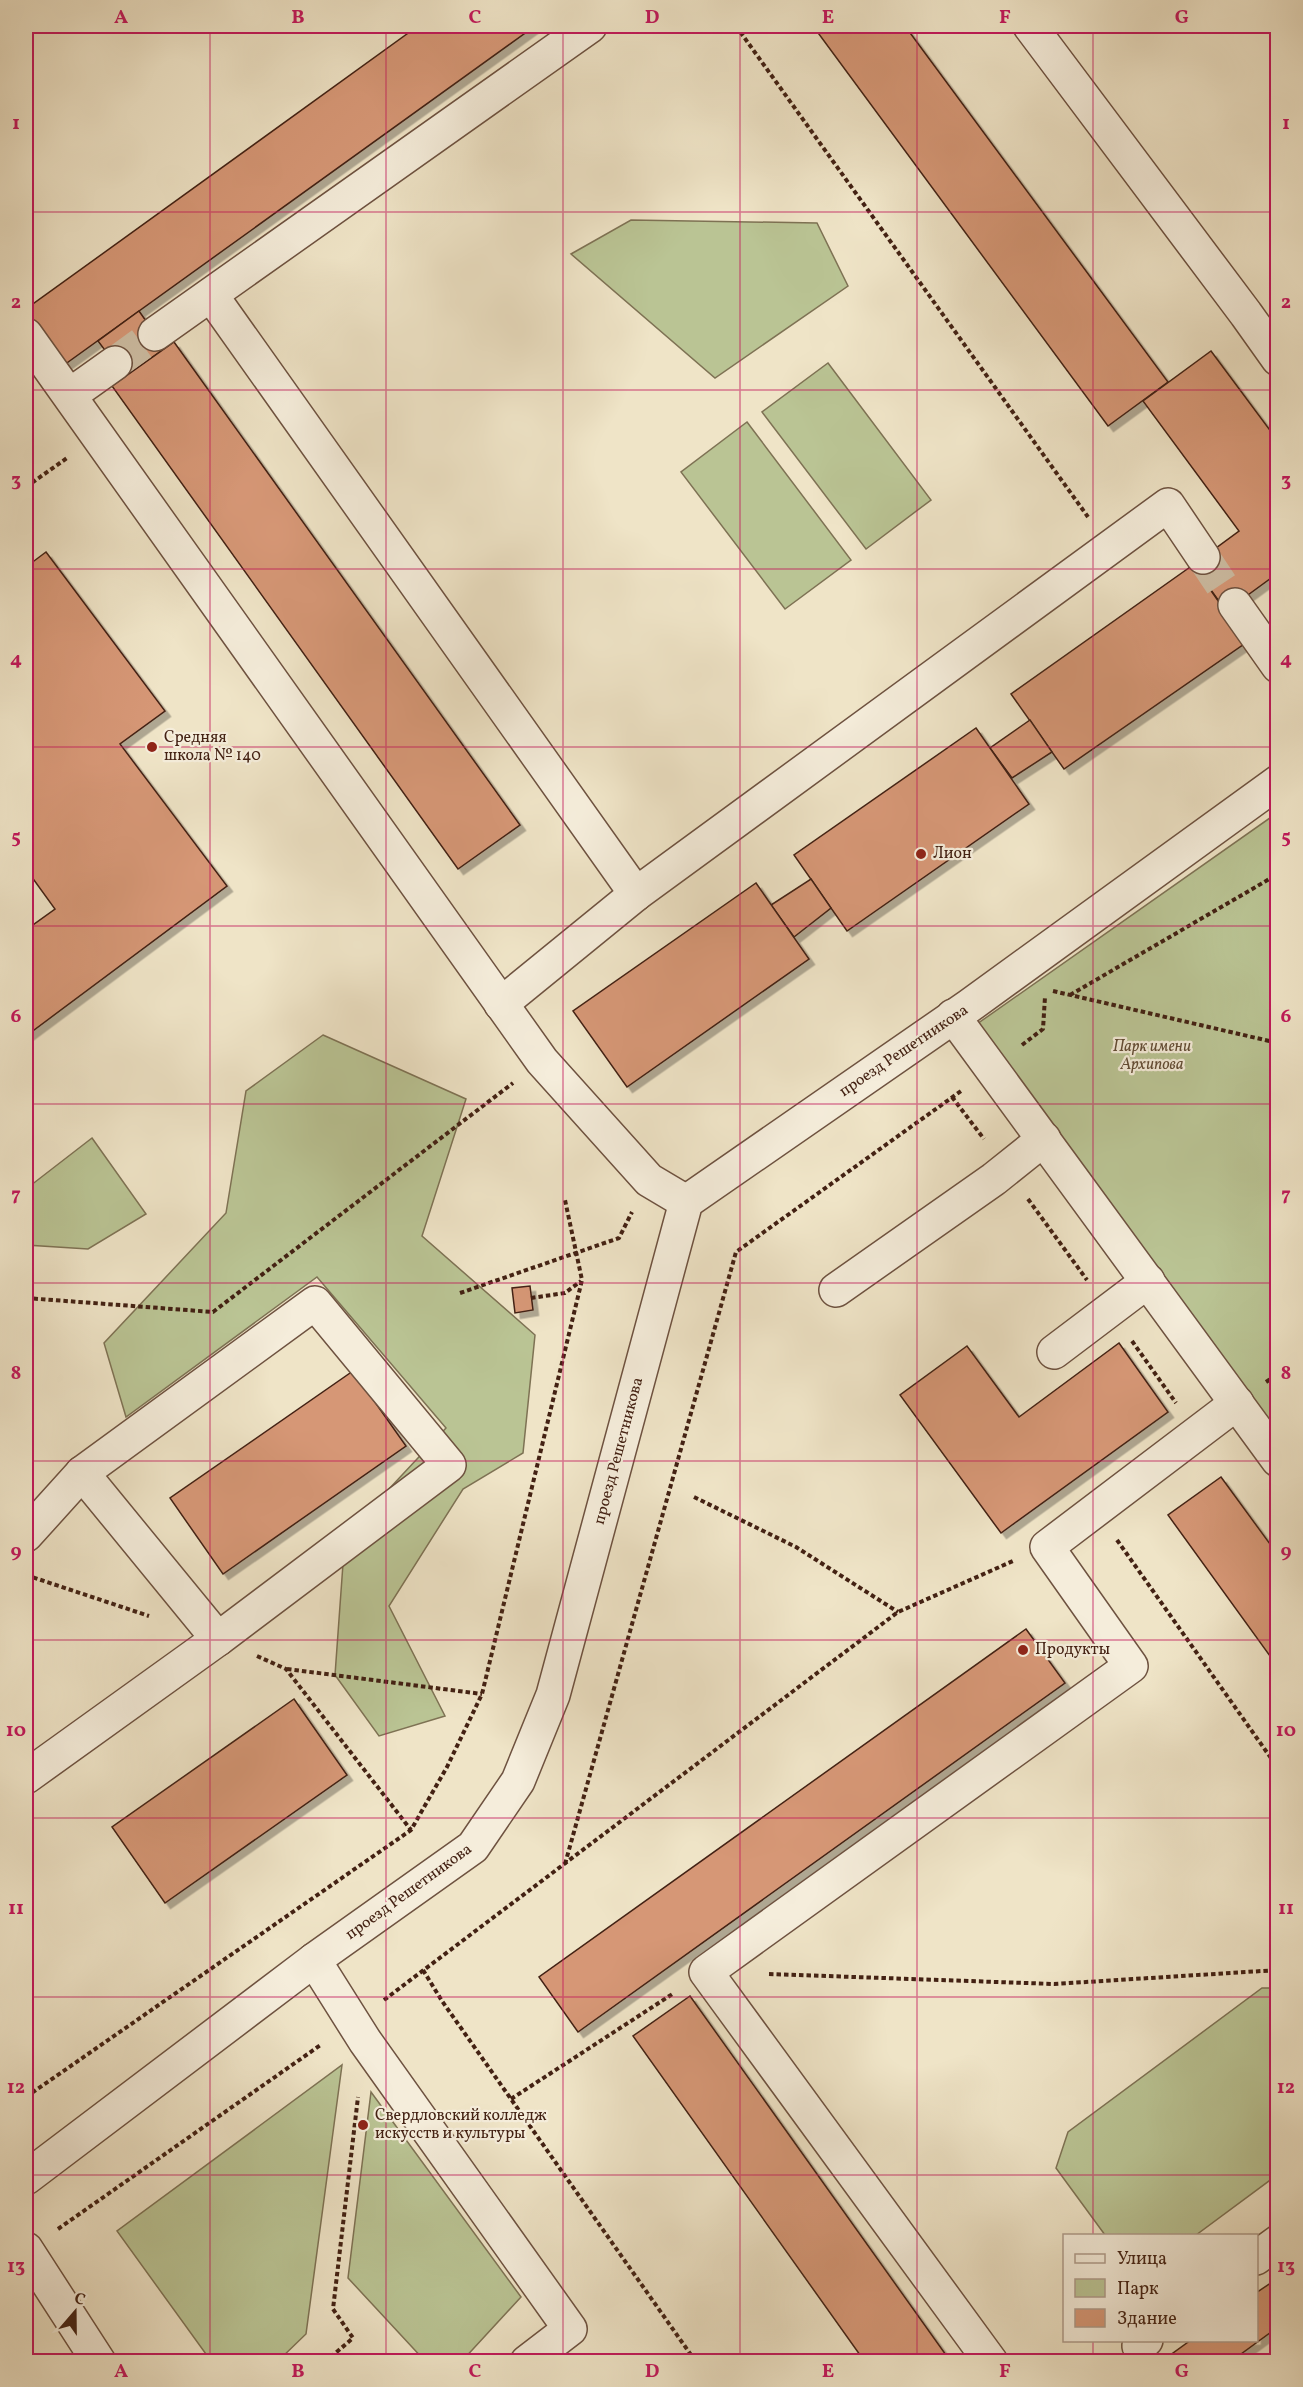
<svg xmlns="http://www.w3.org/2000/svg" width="1303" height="2387" font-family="Vollkorn,serif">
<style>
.green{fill:#bac494;stroke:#7e7254;stroke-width:1.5}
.building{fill:#d69776;stroke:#432113;stroke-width:1.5;filter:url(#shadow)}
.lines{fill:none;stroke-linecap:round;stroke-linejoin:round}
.minor-tunnel{stroke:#cdbda3;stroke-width:33;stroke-dasharray:33 16;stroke-linecap:butt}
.minor-casing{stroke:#6e5240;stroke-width:36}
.path{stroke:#432113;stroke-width:4;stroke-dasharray:4.5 3;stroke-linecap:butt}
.minor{stroke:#f5eddb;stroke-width:33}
.grid{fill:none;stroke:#c2185b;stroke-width:1.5;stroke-opacity:0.55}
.poi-dot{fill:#8f2418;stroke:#f5eddb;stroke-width:2}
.labels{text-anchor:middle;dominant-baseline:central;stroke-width:4.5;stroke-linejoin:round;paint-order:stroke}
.poi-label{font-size:16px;fill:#432113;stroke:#f5eddb;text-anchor:start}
.park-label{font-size:16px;font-style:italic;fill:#614a33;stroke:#f5eddb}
.street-label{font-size:16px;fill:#432113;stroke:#f5eddb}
.neatline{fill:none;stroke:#c2185b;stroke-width:2}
.grid-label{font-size:20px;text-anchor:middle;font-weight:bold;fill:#c2185b}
</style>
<defs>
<filter id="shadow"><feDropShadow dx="5.5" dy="5.5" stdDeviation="0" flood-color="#0004"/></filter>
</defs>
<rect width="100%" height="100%" fill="#efe4c7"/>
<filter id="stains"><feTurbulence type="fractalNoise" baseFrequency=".00333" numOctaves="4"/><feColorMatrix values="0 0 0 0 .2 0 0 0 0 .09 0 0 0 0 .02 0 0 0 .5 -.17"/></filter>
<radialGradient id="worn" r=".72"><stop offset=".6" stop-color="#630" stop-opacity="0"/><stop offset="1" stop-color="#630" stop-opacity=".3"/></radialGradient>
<g class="green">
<path d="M631,220L817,223L848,286L715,378L571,254Z"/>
<path d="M828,363L931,500L866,549L762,412Z"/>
<path d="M747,422L851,560L785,609L681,472Z"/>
<path d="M1277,813V1448L977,1024Z"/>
<path d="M323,1035L466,1099L422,1236L535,1335L523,1453L463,1489L389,1606L445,1716L379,1736L335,1675L345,1536L446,1428L317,1277L126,1417L104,1343L226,1213L246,1091Z"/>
<path d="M92,1138L146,1214L88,1249L26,1245V1189Z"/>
<path d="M1262,1988H1277V2175L1196,2235H1105L1056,2168L1068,2132Z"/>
<path d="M342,2065L306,2334L278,2361H211L117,2231Z"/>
<path d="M371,2092L521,2297L462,2361H425L348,2278Z"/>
</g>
<g class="building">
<path d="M418,26H535L64,365L26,313V309Z"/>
<path d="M813,26H905L1168,382L1108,426Z"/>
<path d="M139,311L165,348L125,377L98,341Z"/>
<path d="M174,342L520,825L458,869L112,386Z"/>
<path d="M1211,351L1278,441V573L1226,611L1193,565L1239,531L1143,401Z"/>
<path d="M46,552L165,711L120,744L227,886L26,1036V930L55,909L26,869V567Z"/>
<path d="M1193,565L1247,642L1064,769L1011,694Z"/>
<path d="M1030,720L1052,752L1012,778L990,748Z"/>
<path d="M976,728L1029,804L847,931L794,855Z"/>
<path d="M811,879L831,908L794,937L771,905Z"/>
<path d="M756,883L809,959L627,1087L573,1011Z"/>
<path d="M530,1286L533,1310L515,1313L512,1288Z"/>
<path d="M1119,1343L1168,1412L1001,1533L900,1395L967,1346L1019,1417Z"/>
<path d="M353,1371L406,1446L223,1574L170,1498Z"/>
<path d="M1221,1477L1278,1555V1667L1168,1515Z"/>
<path d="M1026,1629L1065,1683L578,2032L539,1977Z"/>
<path d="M294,1699L347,1775L165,1903L112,1827Z"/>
<path d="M690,1996L951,2362H865L633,2036Z"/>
<path d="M1278,2278V2327L1230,2362H1174L1169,2356L1191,2340H1256V2293Z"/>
</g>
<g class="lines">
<g class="minor-tunnel">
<path d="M115,363L155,334"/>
<path d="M1203,557L1235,605"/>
</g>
<g class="minor-casing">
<g id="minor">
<path d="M1030,26L1246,314L1278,359"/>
<path d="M211,295L636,894L1168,505L1203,557"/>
<path d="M155,334L590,26"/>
<path d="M26,335L542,1061L649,1180L686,1202"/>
<path d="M70,395L115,363"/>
<path d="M1235,605L1278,666"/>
<path d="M501,1004L636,894"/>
<path d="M953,1016L1278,1460"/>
<path d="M836,1290L994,1179L1044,1139"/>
<path d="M1054,1352L1148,1281"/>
<path d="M26,1535L82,1473L315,1303L449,1465L218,1639"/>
<path d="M26,1777L218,1639L82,1473"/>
<path d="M314,1960L365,2041L570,2329L527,2362"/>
<path d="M26,2178L314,1960L473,1847L518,1781L553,1695L686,1202L969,1006L1278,782"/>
<path d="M26,2249L99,2362"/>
<path d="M1256,2258L1278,2242"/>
<path d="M1139,2346L1146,2340"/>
<path d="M991,2362L706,1972L1131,1666L1047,1547L1237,1403"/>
</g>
</g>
<g class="path">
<path d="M736,26L1088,517"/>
<path d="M1266,26L1278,42"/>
<path d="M26,487L67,458"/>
<path d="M1053,991L1278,1043"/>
<path d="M1070,995L1278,874"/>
<path d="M1022,1045L1043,1029L1045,997"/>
<path d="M952,1097L984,1139"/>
<path d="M1028,1199L1087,1280"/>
<path d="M460,1293L619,1238L632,1212"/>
<path d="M26,1298L213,1312L513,1083"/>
<path d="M531,1298L565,1293L581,1281"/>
<path d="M1132,1341L1176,1403"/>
<path d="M1266,1382L1278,1374"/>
<path d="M694,1497L796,1547L898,1612"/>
<path d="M1117,1540L1278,1768"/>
<path d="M26,1575L149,1616"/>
<path d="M257,1656L286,1669L411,1830"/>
<path d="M287,1669L482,1694"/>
<path d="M565,1864L736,1252L961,1091"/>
<path d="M423,1970L442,2001L696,2362"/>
<path d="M769,1974L1054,1984L1278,1970"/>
<path d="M384,2000L898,1612L1013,1561"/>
<path d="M26,2097L411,1830L447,1767L482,1694L582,1280L565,1200"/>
<path d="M511,2099L674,1993"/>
<path d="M58,2229L322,2044"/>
<path d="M325,2362L353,2338L333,2309L358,2097"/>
</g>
<use href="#minor" class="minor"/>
</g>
<path class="grid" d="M210,26V2362M386,26V2362M563,26V2362M740,26V2362M917,26V2362M1093,26V2236M26,212H1278M26,390H1278M26,569H1278M26,747H1278M26,926H1278M26,1104H1278M26,1283H1278M26,1461H1278M26,1640H1278M26,1818H1278M26,1997H1278M26,2175H1278M1093,2340V2362"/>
<g class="poi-dot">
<circle cx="152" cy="747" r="6"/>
<circle cx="921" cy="854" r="6"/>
<circle cx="1023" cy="1650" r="6"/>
<circle cx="363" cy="2125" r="6"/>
</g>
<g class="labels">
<g class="poi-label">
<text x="164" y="738">Средняя<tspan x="164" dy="18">школа № 140</tspan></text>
<text x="933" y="854">Лион</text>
<text x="1035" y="1650">Продукты</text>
<text x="375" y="2116">Свердловский колледж<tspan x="375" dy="18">искусств и культуры</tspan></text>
</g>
<g class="park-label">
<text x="1152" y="1047">Парк имени<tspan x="1152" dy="18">Архипова</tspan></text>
</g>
<g class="street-label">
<text transform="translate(904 1051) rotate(-34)">проезд Решетникова</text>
<text transform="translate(619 1451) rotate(-75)">проезд Решетникова</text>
<text transform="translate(409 1892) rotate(-36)">проезд Решетникова</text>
</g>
</g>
<rect width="1303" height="2387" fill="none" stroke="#efe4c7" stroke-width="66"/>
<rect x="1063" y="2234" width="195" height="108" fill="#f5eddb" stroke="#ae9b8b" stroke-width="1.5"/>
<rect x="1075" y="2254" width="30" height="9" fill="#f5eddb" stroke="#ae9b8b" stroke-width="1.5"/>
<text x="1117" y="2264" font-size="18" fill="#432113">Улица</text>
<rect x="1075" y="2279" width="30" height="18" fill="#bac494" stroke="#ae9b8b" stroke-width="1.5"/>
<text x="1117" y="2294" font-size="18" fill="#432113">Парк</text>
<rect x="1075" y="2309" width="30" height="18" fill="#d69776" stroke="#ae9b8b" stroke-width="1.5"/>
<text x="1117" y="2324" font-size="18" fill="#432113">Здание</text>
<g transform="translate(75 2312) rotate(20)" stroke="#f5eddb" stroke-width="4.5" paint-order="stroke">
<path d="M0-4.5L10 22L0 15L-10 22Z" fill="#432113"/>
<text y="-9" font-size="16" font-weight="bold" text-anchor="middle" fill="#432113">С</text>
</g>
<rect x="33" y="33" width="1237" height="2321" class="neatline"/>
<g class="grid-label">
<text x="121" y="23">A</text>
<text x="298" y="23">B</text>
<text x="475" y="23">C</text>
<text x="652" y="23">D</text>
<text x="828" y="23">E</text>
<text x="1005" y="23">F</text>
<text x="1182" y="23">G</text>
<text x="16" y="129">1</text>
<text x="1286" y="129">1</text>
<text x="16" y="308">2</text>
<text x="1286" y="308">2</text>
<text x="16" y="486">3</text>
<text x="1286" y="486">3</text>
<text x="16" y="665">4</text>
<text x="1286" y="665">4</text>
<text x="16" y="843">5</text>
<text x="1286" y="843">5</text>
<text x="16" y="1022">6</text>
<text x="1286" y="1022">6</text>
<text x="16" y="1200">7</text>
<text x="1286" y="1200">7</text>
<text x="16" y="1379">8</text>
<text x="1286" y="1379">8</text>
<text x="16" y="1557">9</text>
<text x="1286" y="1557">9</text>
<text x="16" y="1736">10</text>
<text x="1286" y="1736">10</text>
<text x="16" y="1914">11</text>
<text x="1286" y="1914">11</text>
<text x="16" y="2093">12</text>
<text x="1286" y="2093">12</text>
<text x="16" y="2272">13</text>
<text x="1286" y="2272">13</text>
<text x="121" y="2377">A</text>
<text x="298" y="2377">B</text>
<text x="475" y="2377">C</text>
<text x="652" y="2377">D</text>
<text x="828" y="2377">E</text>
<text x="1005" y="2377">F</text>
<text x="1182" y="2377">G</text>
</g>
<rect width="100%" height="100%" filter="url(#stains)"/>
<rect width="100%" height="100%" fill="url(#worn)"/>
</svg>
